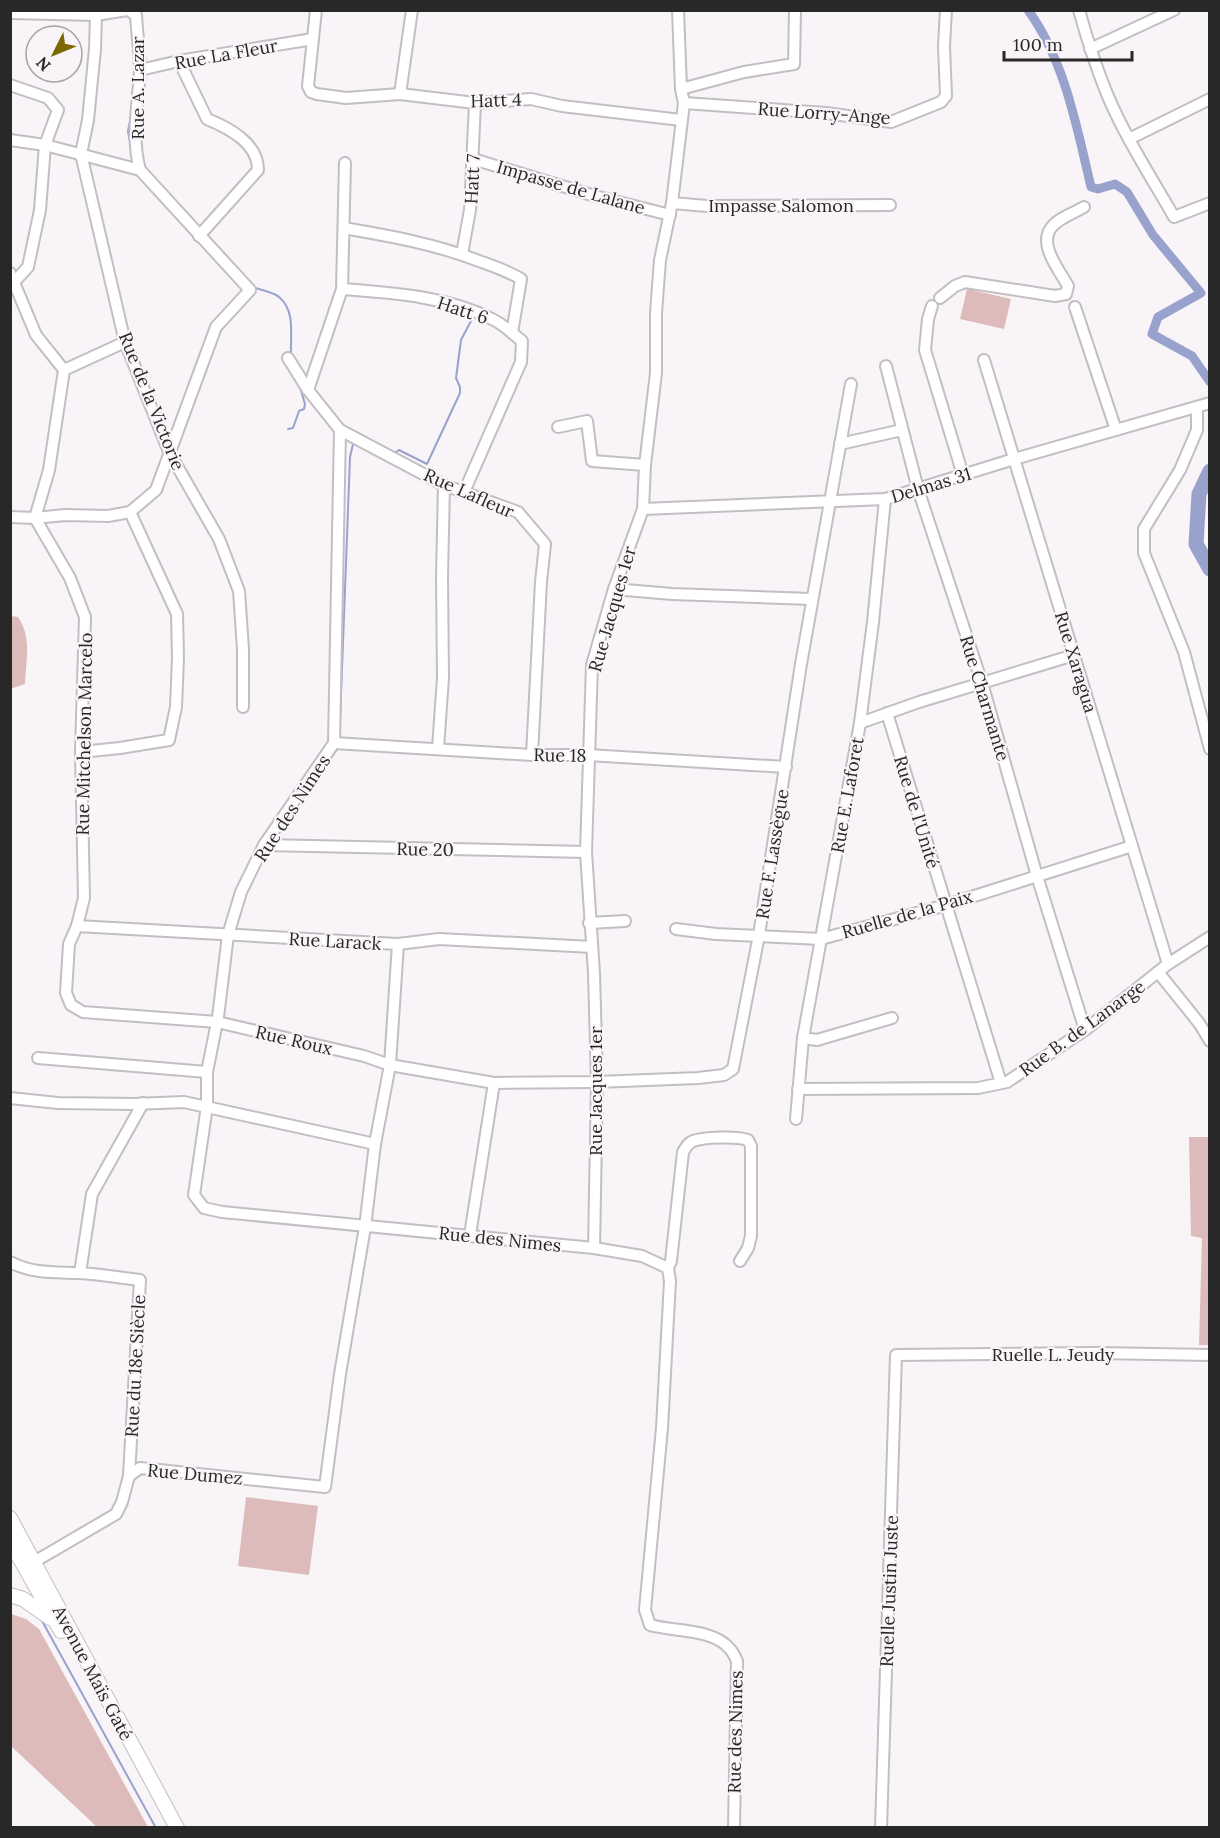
<svg xmlns="http://www.w3.org/2000/svg" width="1220" height="1838" font-family="Lora,serif">
<style>
.green{fill:#dcbbba}
.lines{fill:none;stroke-linecap:round;stroke-linejoin:round}
.stream{stroke:#99a2cd;stroke-width:2}
.canal{stroke:#99a2cd;stroke-width:9}
.river{stroke:#99a2cd;stroke-width:15}
.minor-casing{stroke:#c3bec3;stroke-width:14}
.major-casing{stroke:#c3bec3;stroke-width:16}
.minor{stroke:#fff;stroke-width:10}
.major{stroke:#fff;stroke-width:14}
.labels{text-anchor:middle;dominant-baseline:central;stroke-width:4.5;stroke-linejoin:round;paint-order:stroke}
.street-label{font-size:18px;fill:#292829;stroke:#f8f4f8}
</style>
<rect width="100%" height="100%" fill="#f8f4f8"/>
<g class="green">
<path d="M967,289L1011,299L1004,329L960,319Z"/>
<path d="M11,616L18,617C32,637 26,661 25,684L13,688H10Z"/>
<path d="M1189,1137H1209V1345H1199L1202,1238L1191,1236Z"/>
<path d="M246,1497L318,1506L309,1575L238,1566Z"/>
<path d="M11,1614L26,1619L39,1629L148,1827H97L11,1746Z"/>
</g>
<g class="lines">
<g class="stream">
<path d="M132,111L128,131L133,159"/>
<path d="M148,187L161,200"/>
<path d="M253,287C260,290 274,292 279,297C296,311 290,336 291,355"/>
<path d="M288,429L293,428L299,411L304,409L305,404L299,384"/>
<path d="M394,453L399,450L427,464L460,393V387L456,378L461,340L472,319L470,314"/>
<path d="M340,722L350,457L354,440"/>
<path d="M327,763L338,748"/>
<path d="M211,1083L215,1059"/>
<path d="M41,1619L156,1828"/>
</g>
<path class="canal" d="M1028,10C1065,61 1077,128 1091,187L1098,189L1115,184L1127,192L1153,235L1201,293L1158,317L1152,334L1192,356L1210,382"/>
<path class="river" d="M1210,471L1199,494L1196,544L1210,569"/>
<g class="minor-casing">
<g id="minor">
<path d="M128,10L136,15C137,34 140,53 140,71C138,104 131,138 140,170"/>
<path d="M316,10L308,86L311,92L317,94L346,98L400,94L475,103L531,99L562,106L681,120"/>
<path d="M1079,10C1087,39 1096,67 1107,94C1125,137 1151,177 1174,217L1210,203"/>
<path d="M10,13L96,15L127,10"/>
<path d="M96,15L95,49L88,120L81,154L125,342L169,452L219,539L239,591L243,649V707"/>
<path d="M1090,49L1174,10"/>
<path d="M179,61L207,119C229,128 258,143 258,170L199,236"/>
<path d="M140,70L179,61L313,39"/>
<path d="M10,85L48,98L58,110L45,145L40,210L28,267L15,281"/>
<path d="M681,89L744,72L794,64L795,10"/>
<path d="M400,94L412,10"/>
<path d="M684,103L826,113L891,122L941,102L946,96L944,46L946,10"/>
<path d="M1129,139L1210,99"/>
<path d="M10,140L45,145L140,170L250,290L216,327L156,490L130,512L108,516L65,515L35,518L10,517"/>
<path d="M473,159L595,196L670,215"/>
<path d="M672,203L707,206L890,205"/>
<path d="M344,228C390,236 435,244 479,261C493,266 508,271 521,279L512,333"/>
<path d="M462,254L470,210L475,103"/>
<path d="M10,273L36,335L64,370"/>
<path d="M342,289C393,293 445,296 492,319C503,324 513,334 522,341L521,362L464,492"/>
<path d="M940,298L955,286L965,282L1055,296L1066,294L1068,286C1060,271 1038,245 1051,228C1058,218 1074,213 1084,207"/>
<path d="M932,306L928,319L925,350L963,475"/>
<path d="M1075,307L1116,430"/>
<path d="M125,342L64,370L49,470L35,518L70,578L85,617L81,752L84,898L77,926L69,944L66,993L71,1005L83,1012L217,1022L364,1056L390,1065L494,1083L597,1082L698,1078L724,1075L733,1069L759,935L801,664L851,384"/>
<path d="M288,358L308,390L340,430L444,485L518,512L545,544L541,582L532,755"/>
<path d="M984,360L1168,964"/>
<path d="M886,366L918,489L982,683L1037,876L1085,1030"/>
<path d="M308,390L342,289L345,163"/>
<path d="M1197,407V430L1180,470L1144,529V553L1184,652L1210,749"/>
<path d="M558,427L587,421L592,461L645,465"/>
<path d="M840,444L902,430"/>
<path d="M643,509L885,499L1014,459L1210,403"/>
<path d="M614,589L672,594L812,599"/>
<path d="M887,713L1001,1083"/>
<path d="M860,723L919,702L1074,655"/>
<path d="M334,743L264,845L241,892L228,935L218,1017L207,1072V1106L194,1195L204,1208L222,1212L594,1248L642,1256L668,1268L670,1281L662,1428L645,1610L650,1625C674,1632 712,1628 730,1649C733,1652 735,1657 737,1661L734,1828"/>
<path d="M334,743L532,755H588L786,767"/>
<path d="M334,743L340,430"/>
<path d="M438,748L443,678L442,577L444,485"/>
<path d="M81,752L120,748L169,740L176,707L178,658L177,614L130,512"/>
<path d="M264,845L586,852"/>
<path d="M589,923L625,921"/>
<path d="M77,926L398,944L439,939L592,947"/>
<path d="M676,929L716,934L821,939L946,905L1132,846"/>
<path d="M1158,972L1199,1023L1210,1041"/>
<path d="M803,1038L817,1040L892,1018"/>
<path d="M38,1058L207,1072"/>
<path d="M798,1089L978,1088L1007,1082L1085,1030L1168,964L1210,937"/>
<path d="M10,1098L58,1103L134,1104L184,1102L375,1144"/>
<path d="M796,1119L803,1038L860,723L873,622L885,499"/>
<path d="M470,1235L494,1083"/>
<path d="M594,1248L597,1082L594,973L586,852L592,665L614,589L643,509L645,465L656,373V313L660,260L672,203L684,103L681,89L678,10"/>
<path d="M10,1262C33,1274 54,1272 79,1273C100,1274 120,1278 140,1280L129,1476"/>
<path d="M668,1268L671,1261L683,1152C686,1147 688,1143 693,1141C704,1137 737,1136 748,1140L751,1146V1236L748,1248L740,1261"/>
<path d="M80,1273L92,1194L143,1103"/>
<path d="M34,1562L116,1514L122,1502L129,1476L140,1468L325,1487L340,1374L365,1227L375,1144L390,1065L398,944"/>
<path d="M881,1828L896,1355L1097,1353L1210,1355"/>
</g>
</g>
<g class="major-casing">
<g id="major">
<path d="M10,1518L177,1828"/>
<path d="M10,1541L61,1631"/>
<path d="M10,1595L23,1599L50,1618"/>
</g>
</g>
<use href="#minor" class="minor"/>
<use href="#major" class="major"/>
</g>
<g class="labels">
<g class="street-label">
<text transform="translate(226 54) rotate(-10)">Rue La Fleur</text>
<text transform="translate(137 88) rotate(-90)">Rue A. Lazar</text>
<text transform="translate(496 100) rotate(-2)">Hatt 4</text>
<text transform="translate(824 113) rotate(4)">Rue Lorry-Ange</text>
<text transform="translate(472 179) rotate(-87)">Hatt 7</text>
<text transform="translate(571 187) rotate(16)">Impasse de Lalane</text>
<text x="781" y="205">Impasse Salomon</text>
<text transform="translate(463 310) rotate(18)">Hatt 6</text>
<text transform="translate(152 401) rotate(68)">Rue de la Victorie</text>
<text transform="translate(931 485) rotate(-17)">Delmas 31</text>
<text transform="translate(469 493) rotate(24)">Rue Lafleur</text>
<text transform="translate(612 609) rotate(-74)">Rue Jacques 1er</text>
<text transform="translate(1076 662) rotate(73)">Rue Xaragua</text>
<text transform="translate(985 698) rotate(73)">Rue Charmante</text>
<text transform="translate(84 734) rotate(-89)">Rue Mitchelson Marcelo</text>
<text transform="translate(560 755) rotate(1)">Rue 18</text>
<text transform="translate(847 795) rotate(-80)">Rue E. Laforet</text>
<text transform="translate(292 808) rotate(-57)">Rue des Nimes</text>
<text transform="translate(917 812) rotate(73)">Rue de l'Unité</text>
<text transform="translate(425 849) rotate(1)">Rue 20</text>
<text transform="translate(772 854) rotate(-81)">Rue F. Lassègue</text>
<text transform="translate(907 914) rotate(-16)">Ruelle de la Paix</text>
<text transform="translate(335 941) rotate(3)">Rue Larack</text>
<text transform="translate(1082 1028) rotate(-36)">Rue B. de Lanarge</text>
<text transform="translate(294 1040) rotate(13)">Rue Roux</text>
<text transform="translate(595 1091) rotate(-90)">Rue Jacques 1er</text>
<text transform="translate(500 1239) rotate(6)">Rue des Nimes</text>
<text x="1053" y="1354">Ruelle L. Jeudy</text>
<text transform="translate(135 1366) rotate(-87)">Rue du 18e Siècle</text>
<text transform="translate(195 1474) rotate(5)">Rue Dumez</text>
<text transform="translate(889 1591) rotate(-88)">Ruelle Justin Juste</text>
<text transform="translate(93 1673) rotate(62)">Avenue Maïs Gaté</text>
<text transform="translate(735 1732) rotate(-89)">Rue des Nimes</text>
</g>
</g>
<rect width="1220" height="1838" fill="none" stroke="#292829" stroke-width="24"/>
<g transform="translate(54 54) rotate(227)"><circle r="28" fill="#f8f4f8" stroke="#a5a2a5" stroke-width="1.5"/>
<path d="M0-4.5L10 22L0 15L-10 22Z" fill="#7c6800"/>
<text y="-9" font-size="16" font-weight="bold" text-anchor="middle" fill="#292829">N</text>
</g>
<path d="M1004 51v9h128v-9" fill="none" stroke="#292829" stroke-width="3"/>
<text x="1013" y="51" font-size="18" fill="#292829" stroke="#f8f4f8" stroke-width="4.5" paint-order="stroke">100 m</text>
</svg>
